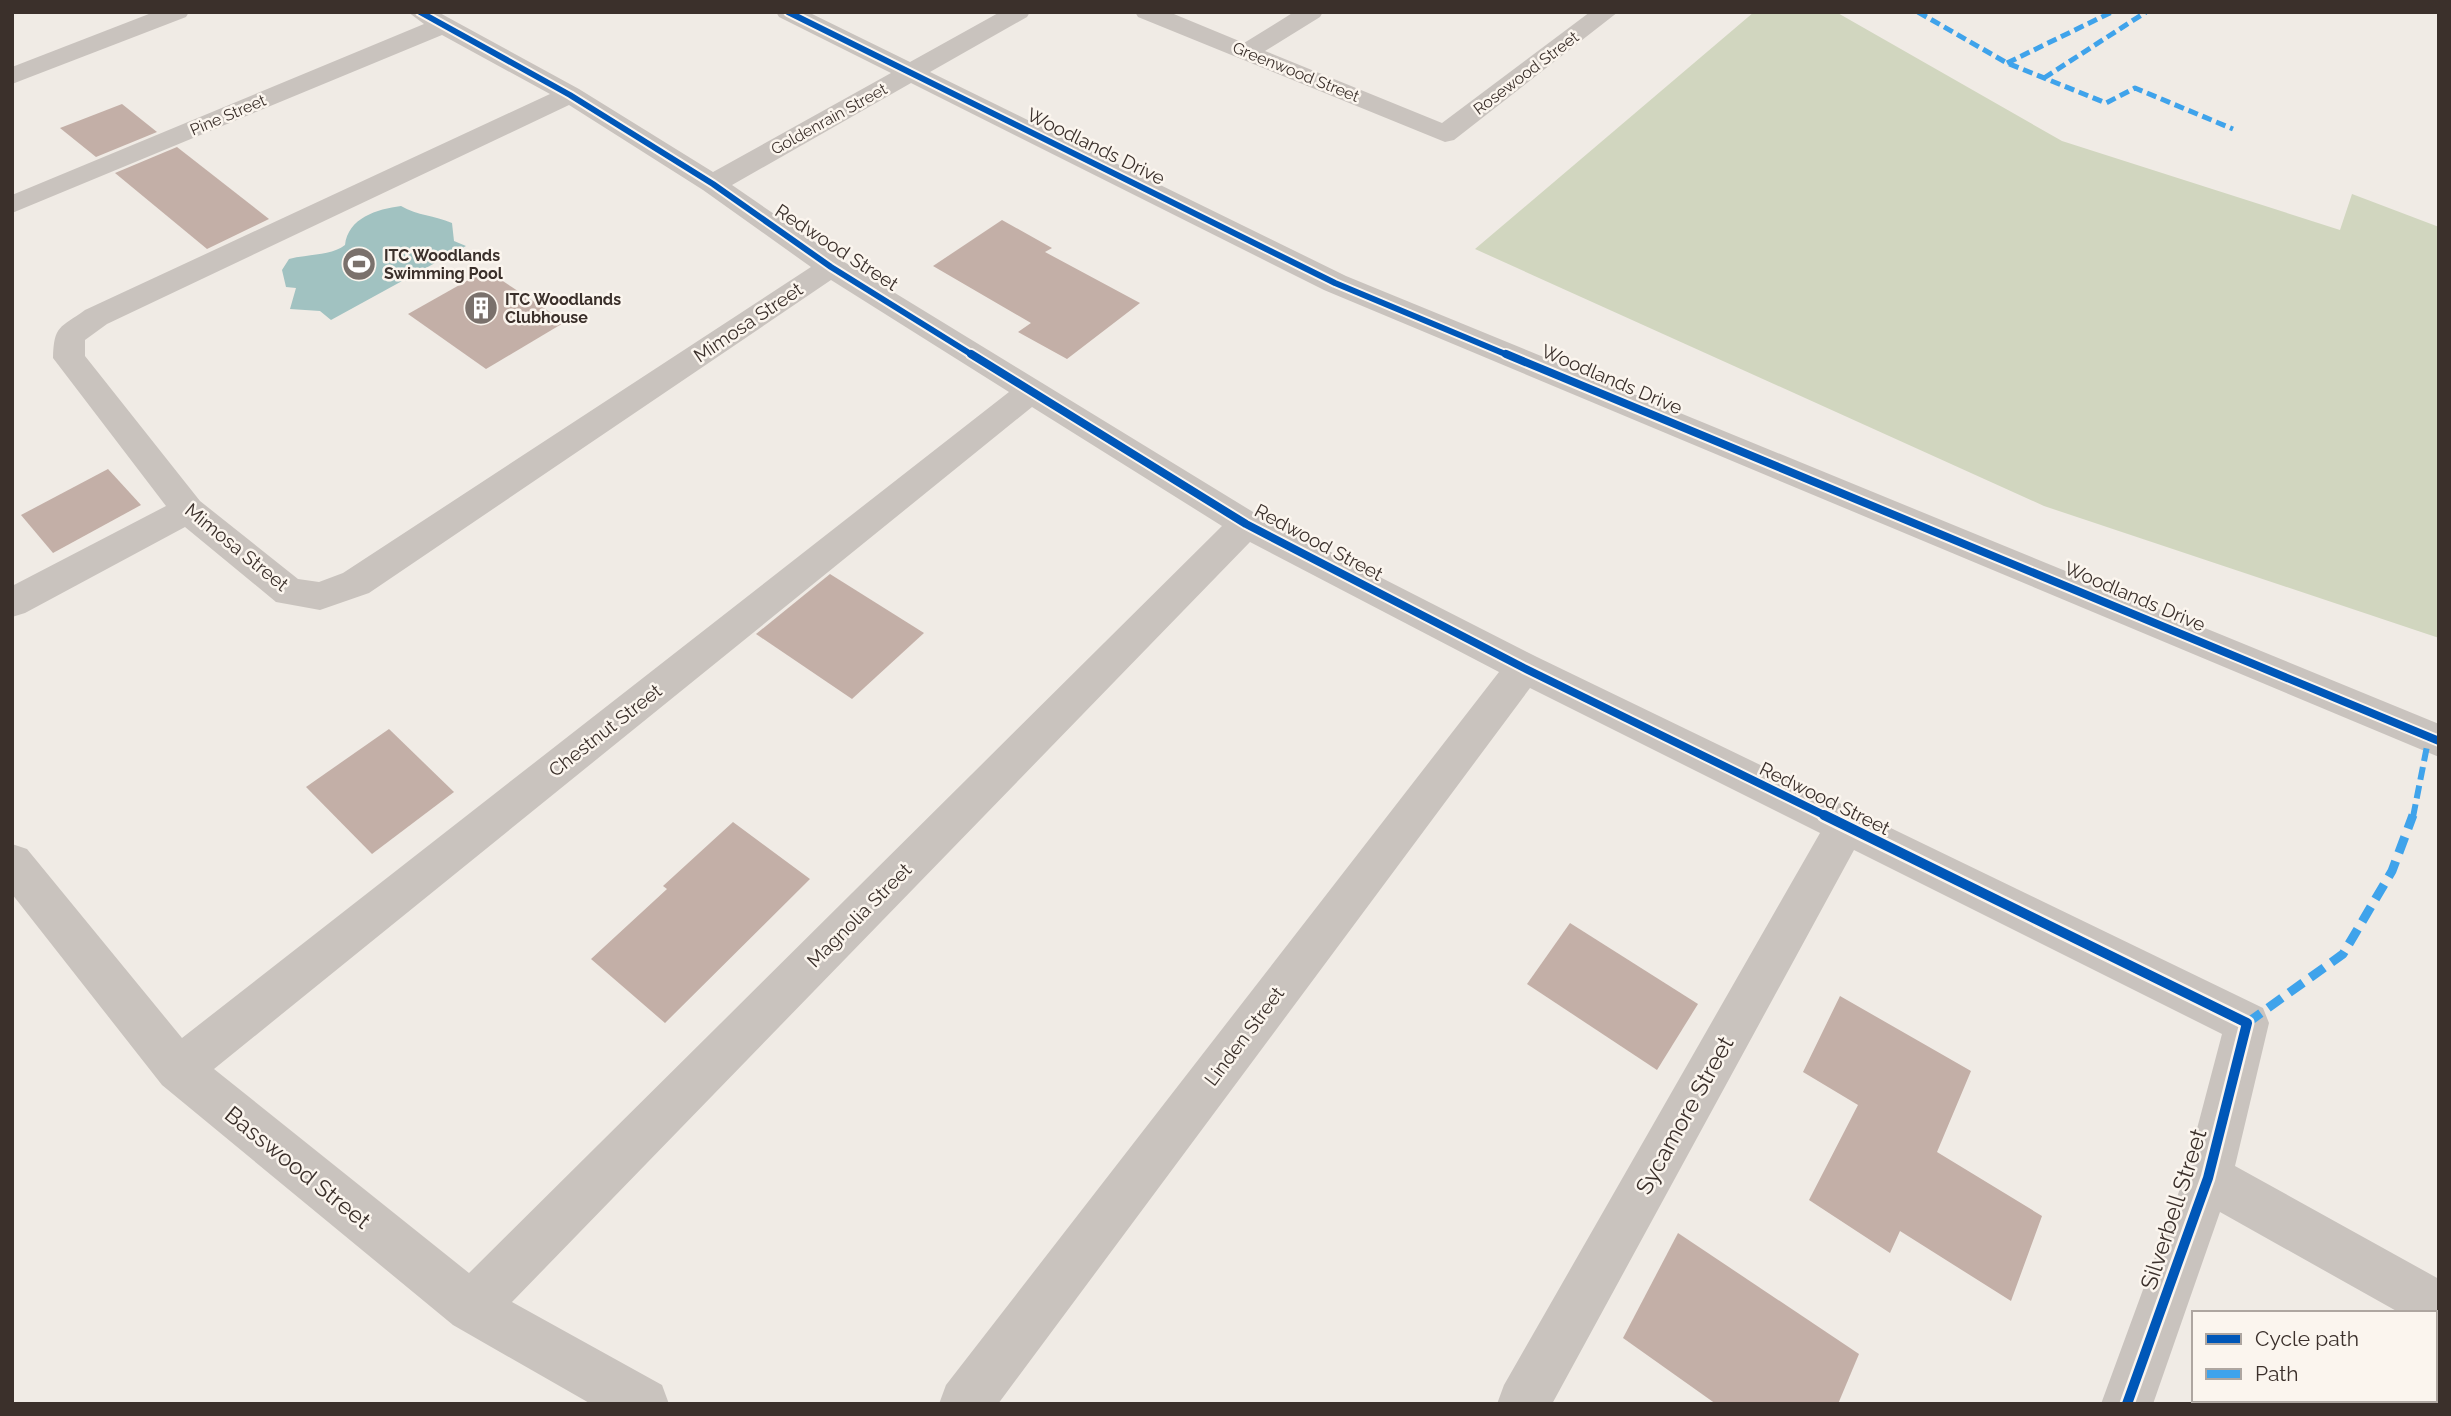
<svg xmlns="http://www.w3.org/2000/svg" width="2451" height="1416" font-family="Raleway,sans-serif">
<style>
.green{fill:#d1d6bf}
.water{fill:#a1c2c1}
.building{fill:#c3afa7}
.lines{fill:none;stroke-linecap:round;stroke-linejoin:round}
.street{fill:#c9c3be;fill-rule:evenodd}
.quiet-far2{stroke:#3fa3eb;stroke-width:5;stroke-dasharray:10 5;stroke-linecap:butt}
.quiet-far1{stroke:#3fa3eb;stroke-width:6;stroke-dasharray:13 6;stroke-linecap:butt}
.quiet{stroke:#3fa3eb;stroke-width:9;stroke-dasharray:17 9;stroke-linecap:butt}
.cycleway-far2-casing{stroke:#fbf5ee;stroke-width:10}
.cycleway-far1-casing{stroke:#fbf5ee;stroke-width:12}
.cycleway-casing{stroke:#fbf5ee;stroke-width:15}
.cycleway-far2{stroke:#0057b8;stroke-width:6}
.cycleway-far1{stroke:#0057b8;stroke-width:8}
.cycleway{stroke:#0057b8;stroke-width:10}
.labels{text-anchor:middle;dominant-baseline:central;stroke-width:5;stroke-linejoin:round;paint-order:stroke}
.far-street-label{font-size:16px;fill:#3b302b;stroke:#fbf5ee}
.far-poi-label{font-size:16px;font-weight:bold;fill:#3b302b;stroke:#fbf5ee;text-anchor:start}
.street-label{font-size:19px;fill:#3b302b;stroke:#fbf5ee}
.near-street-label{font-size:23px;fill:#3b302b;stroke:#fbf5ee}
</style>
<rect width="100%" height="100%" fill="#f0ebe5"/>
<path class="green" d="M1754,12H1836L2062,141L2340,230L2352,194L2439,227V638L2044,506L1475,249Z"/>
<path class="water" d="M401,206C418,216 434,215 452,223L454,241L466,246L331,320L320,311L290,309L296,288L286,287L282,270L289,259C307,254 331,256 345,245C348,218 377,209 401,206Z"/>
<g class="building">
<path d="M122,104L157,132L96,157L60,128Z"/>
<path d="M177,147L269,219L207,249L115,173Z"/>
<path d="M1002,220L1052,248L1045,252L1140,303L1067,359L1018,332L1031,323L933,266Z"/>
<path d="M486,270L565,322L486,369L408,314Z"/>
<path d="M108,469L141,505L53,553L21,515Z"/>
<path d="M830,574L924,633L852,699L756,634Z"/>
<path d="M389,729L454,792L372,854L306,787Z"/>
<path d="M733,822L810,879L665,1023L591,959L667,889L663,886Z"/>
<path d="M1570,923L1698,1004L1657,1070L1527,984Z"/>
<path d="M1840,996L1971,1071L1937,1152L2042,1216L2011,1301L1900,1231L1890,1253L1809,1200L1858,1105L1803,1072Z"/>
<path d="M1678,1233L1859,1354L1838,1404H1716L1623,1338Z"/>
</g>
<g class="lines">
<g class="street">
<path d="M154,12H189L186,17L12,84V67Z"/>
<path d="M408,12H438L579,89L713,172L891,73L779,17L776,12H808L910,62L1000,12H1030L1027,17L930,72L1346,276L2439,724V757L1324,290L911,83L732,185L841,260L1258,515L1537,657L2263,1008L2269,1023L2235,1166L2439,1279V1332L2435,1331V1313H2400L2220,1212L2153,1404H2101L2184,1178L2222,1034L1854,850L1552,1404H1497L1504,1385L1820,833L1530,688L998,1404H939L946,1385L1499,672L1250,542L512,1302L662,1385L669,1404H591L453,1325L162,1085L12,894V844L27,849L182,1038L1009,392L831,280L369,593L320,610L276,602L185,527L25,613L12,617V586L166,506L53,358C54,325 60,328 85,310L550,94L442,35L12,213V195L424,24ZM569,105L703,190L811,267L343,573L319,582L298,579L200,501L85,356V340L107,324ZM1032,407L1222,526L469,1273L214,1069Z"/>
<path d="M1135,12H1169L1244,43L1294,12H1323L1320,17L1265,51L1442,123L1590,12H1618L1454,140L1445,142L1138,17Z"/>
</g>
<g class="quiet-far2">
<path d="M1918,12L2007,63L2106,103L2135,88L2233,129"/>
<path d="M2007,63L2112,12"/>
<path d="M2044,78L2146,12"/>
</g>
<path class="quiet-far1" d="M2413,817L2429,736"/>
<path class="quiet" d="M2247,1023L2343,954L2392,871L2413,815"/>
<g class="cycleway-far2-casing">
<g id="cycleway-far2">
<path d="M420,12L570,95L713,184L831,267L974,356"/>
<path d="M788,12L1335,283L1510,356"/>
</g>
</g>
<g class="cycleway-far1-casing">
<g id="cycleway-far1">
<path d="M971,354L1246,524L1524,668L1828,817"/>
<path d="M1506,354L2439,741"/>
</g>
</g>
<g class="cycleway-casing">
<path id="cycleway" d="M1824,815L2247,1023L2208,1178L2127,1404"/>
</g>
<use href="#cycleway-far2" class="cycleway-far2"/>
<use href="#cycleway-far1" class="cycleway-far1"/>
<use href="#cycleway" class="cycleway"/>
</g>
<defs>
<g id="stadium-disc" transform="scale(1.75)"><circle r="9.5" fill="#7a716c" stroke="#fbf5ee"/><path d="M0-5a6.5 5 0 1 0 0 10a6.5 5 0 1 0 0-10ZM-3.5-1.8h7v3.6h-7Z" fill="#fff"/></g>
<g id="building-disc" transform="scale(1.75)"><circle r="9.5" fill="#7a716c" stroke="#fbf5ee"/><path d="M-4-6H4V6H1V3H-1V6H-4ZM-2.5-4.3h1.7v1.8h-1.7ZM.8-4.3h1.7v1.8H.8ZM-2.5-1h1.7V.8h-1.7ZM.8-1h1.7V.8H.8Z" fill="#fff"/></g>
</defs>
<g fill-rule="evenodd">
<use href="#stadium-disc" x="359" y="264"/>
<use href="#building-disc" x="481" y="308"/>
</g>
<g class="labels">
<g class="far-street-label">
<text transform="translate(1296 72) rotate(22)">Greenwood Street</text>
<text transform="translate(1526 73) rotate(-37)">Rosewood Street</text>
<text transform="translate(228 115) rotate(-23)">Pine Street</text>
<text transform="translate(829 119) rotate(-29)">Goldenrain Street</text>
</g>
<g class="far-poi-label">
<text x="384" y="255">ITC Woodlands<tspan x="384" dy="18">Swimming Pool</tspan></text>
<text x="505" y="299">ITC Woodlands<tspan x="505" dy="18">Clubhouse</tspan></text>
</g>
<g class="street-label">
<text transform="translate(1096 146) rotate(26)">Woodlands Drive</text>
<text transform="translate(837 247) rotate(33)">Redwood Street</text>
<text transform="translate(748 322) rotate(-34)">Mimosa Street</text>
<text transform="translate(1612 379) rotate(23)">Woodlands Drive</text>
<text transform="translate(1319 542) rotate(28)">Redwood Street</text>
<text transform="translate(237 547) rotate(39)">Mimosa Street</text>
<text transform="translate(2135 596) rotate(23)">Woodlands Drive</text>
<text transform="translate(605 730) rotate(-38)">Chestnut Street</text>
<text transform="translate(1825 798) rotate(26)">Redwood Street</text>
<text transform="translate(859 915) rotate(-45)">Magnolia Street</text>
<text transform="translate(1244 1036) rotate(-53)">Linden Street</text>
</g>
<g class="near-street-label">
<text transform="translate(1684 1115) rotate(-61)">Sycamore Street</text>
<text transform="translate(298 1167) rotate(39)">Basswood Street</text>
<text transform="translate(2173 1209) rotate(-72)">Silverbell Street</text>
</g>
</g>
<rect width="2451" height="1416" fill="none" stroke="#3b302b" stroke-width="28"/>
<rect x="2192" y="1311" width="245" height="91" fill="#fbf5ee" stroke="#aea6a0" stroke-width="2"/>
<rect x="2206" y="1334" width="35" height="10" fill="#0057b8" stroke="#aea6a0" stroke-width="2"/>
<text x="2255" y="1346" font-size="21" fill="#3b302b">Cycle path</text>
<rect x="2206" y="1369" width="35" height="10" fill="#3fa3eb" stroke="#aea6a0" stroke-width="2"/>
<text x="2255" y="1381" font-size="21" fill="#3b302b">Path</text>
</svg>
